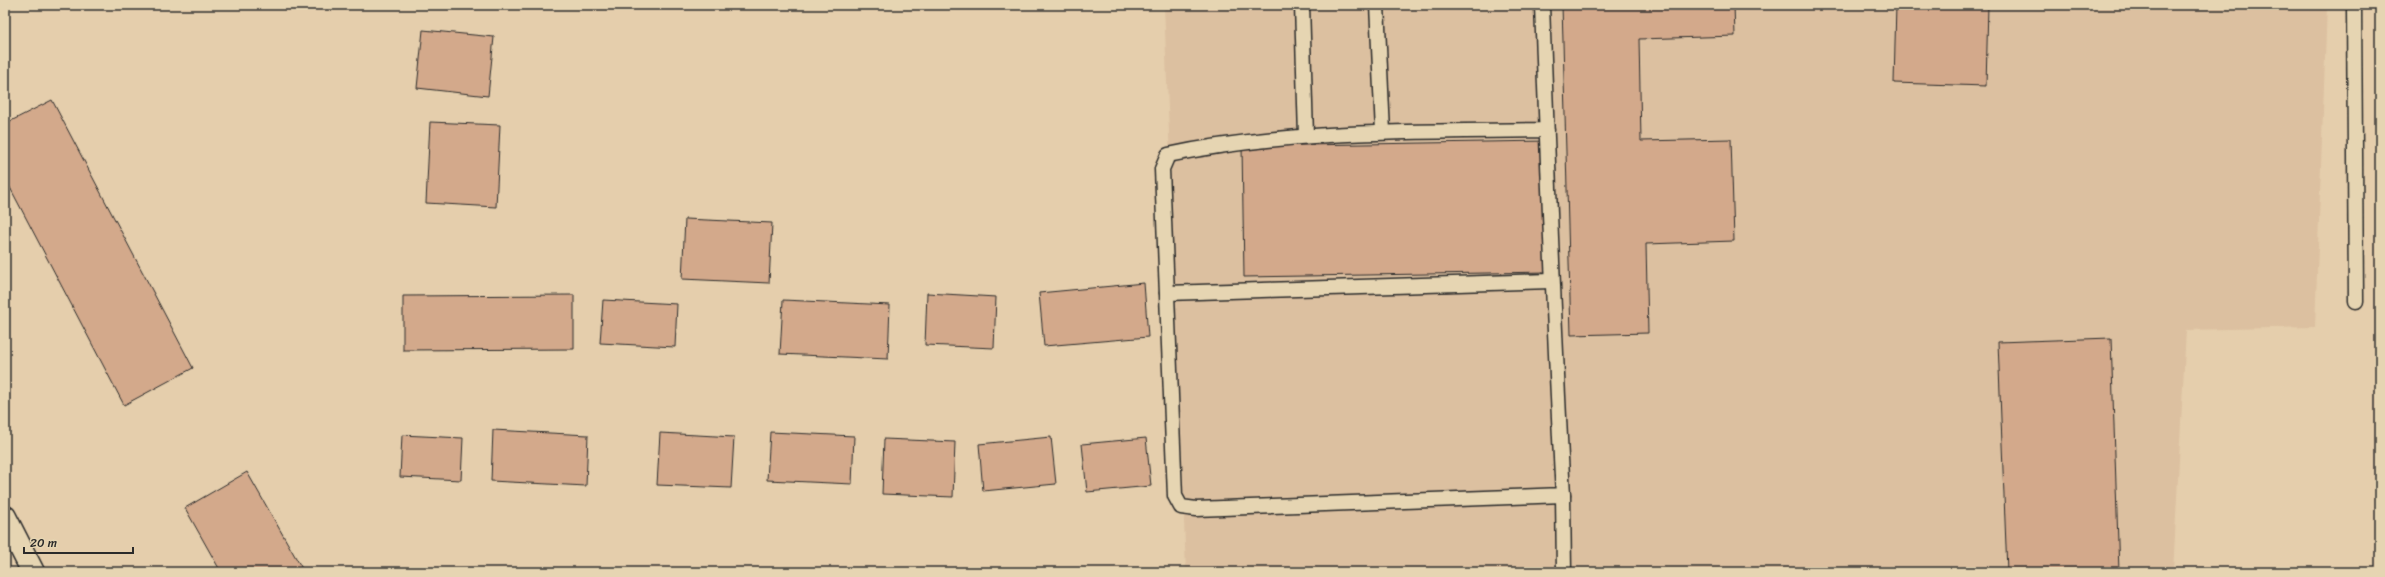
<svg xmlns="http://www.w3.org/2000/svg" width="2385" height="577" font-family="Sriracha,sans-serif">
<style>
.built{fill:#dcc0a0}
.building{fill:#d3a98b;stroke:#2b2b2b}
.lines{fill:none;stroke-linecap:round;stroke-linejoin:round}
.service-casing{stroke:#2b2b2b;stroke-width:17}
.secondary-casing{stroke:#2b2b2b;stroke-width:25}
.service{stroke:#e6d5b2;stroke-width:14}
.secondary{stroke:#e6d5b2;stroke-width:22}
</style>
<rect width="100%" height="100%" fill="#e5ceac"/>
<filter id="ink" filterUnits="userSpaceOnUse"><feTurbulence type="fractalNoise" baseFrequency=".025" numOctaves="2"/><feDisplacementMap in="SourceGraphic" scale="8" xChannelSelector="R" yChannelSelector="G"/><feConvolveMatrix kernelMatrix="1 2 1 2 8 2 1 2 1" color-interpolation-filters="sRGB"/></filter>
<g filter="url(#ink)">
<path class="built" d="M1164,5H2327L2315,327L2186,330L2173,572H1186Z"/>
<g class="building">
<path d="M1562,5H1734L1735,36L1639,39L1641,141L1731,139L1734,241L1646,244L1648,333L1571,335Z"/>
<path d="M1896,5H1988L1986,86L1894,83Z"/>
<path d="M423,30L494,37L488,96L417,88Z"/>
<path d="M52,100L193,368L124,405L5,178V124Z"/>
<path d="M430,122L500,125L496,207L426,203Z"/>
<path d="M1547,141L1549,272L1244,277L1242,146Z"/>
<path d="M685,219L772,223L769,283L682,279Z"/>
<path d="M1144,283L1148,337L1044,346L1039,293Z"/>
<path d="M927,293L996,297L994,348L925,345Z"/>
<path d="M574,295V349L403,350V296Z"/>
<path d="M603,300L677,304L675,347L600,343Z"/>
<path d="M783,300L890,305L888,359L780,354Z"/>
<path d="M2111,338L2119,572H2007L1998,342Z"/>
<path d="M493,430L588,435L586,486L491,481Z"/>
<path d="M770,432L854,436L852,484L767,480Z"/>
<path d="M660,433L734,437L731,488L657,485Z"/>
<path d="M402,435L463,438L461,480L400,477Z"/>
<path d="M1051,437L1056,484L983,491L979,444Z"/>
<path d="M1146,438L1151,486L1087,492L1082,444Z"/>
<path d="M884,439L955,442L953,497L882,494Z"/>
<path d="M247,472L304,572H221L185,508Z"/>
</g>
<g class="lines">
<g class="service-casing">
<g id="service">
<path d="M1302,5L1306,136"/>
<path d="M1377,5L1383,132"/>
<path d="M1542,5C1548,169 1554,332 1563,495L1196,509L1181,507L1175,496L1162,169L1168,155C1292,129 1420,132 1547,130"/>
<path d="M2354,5L2356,301"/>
<path d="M1167,293L1551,281"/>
<path d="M1563,495L1564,572"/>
</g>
</g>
<g class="secondary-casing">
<path id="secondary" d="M5,517L33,572"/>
</g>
<use href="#service" class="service"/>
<use href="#secondary" class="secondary"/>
</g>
</g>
<rect width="2385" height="577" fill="none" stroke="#e6d5b2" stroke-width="20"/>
<rect x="10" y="10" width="2365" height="557" fill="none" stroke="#2b2b2b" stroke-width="1.5" filter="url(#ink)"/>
<path d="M24 547v6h109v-6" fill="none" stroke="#2b2b2b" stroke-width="2"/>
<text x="30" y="547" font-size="12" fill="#2b2b2b" stroke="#e6d5b2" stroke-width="3" paint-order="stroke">20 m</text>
</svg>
